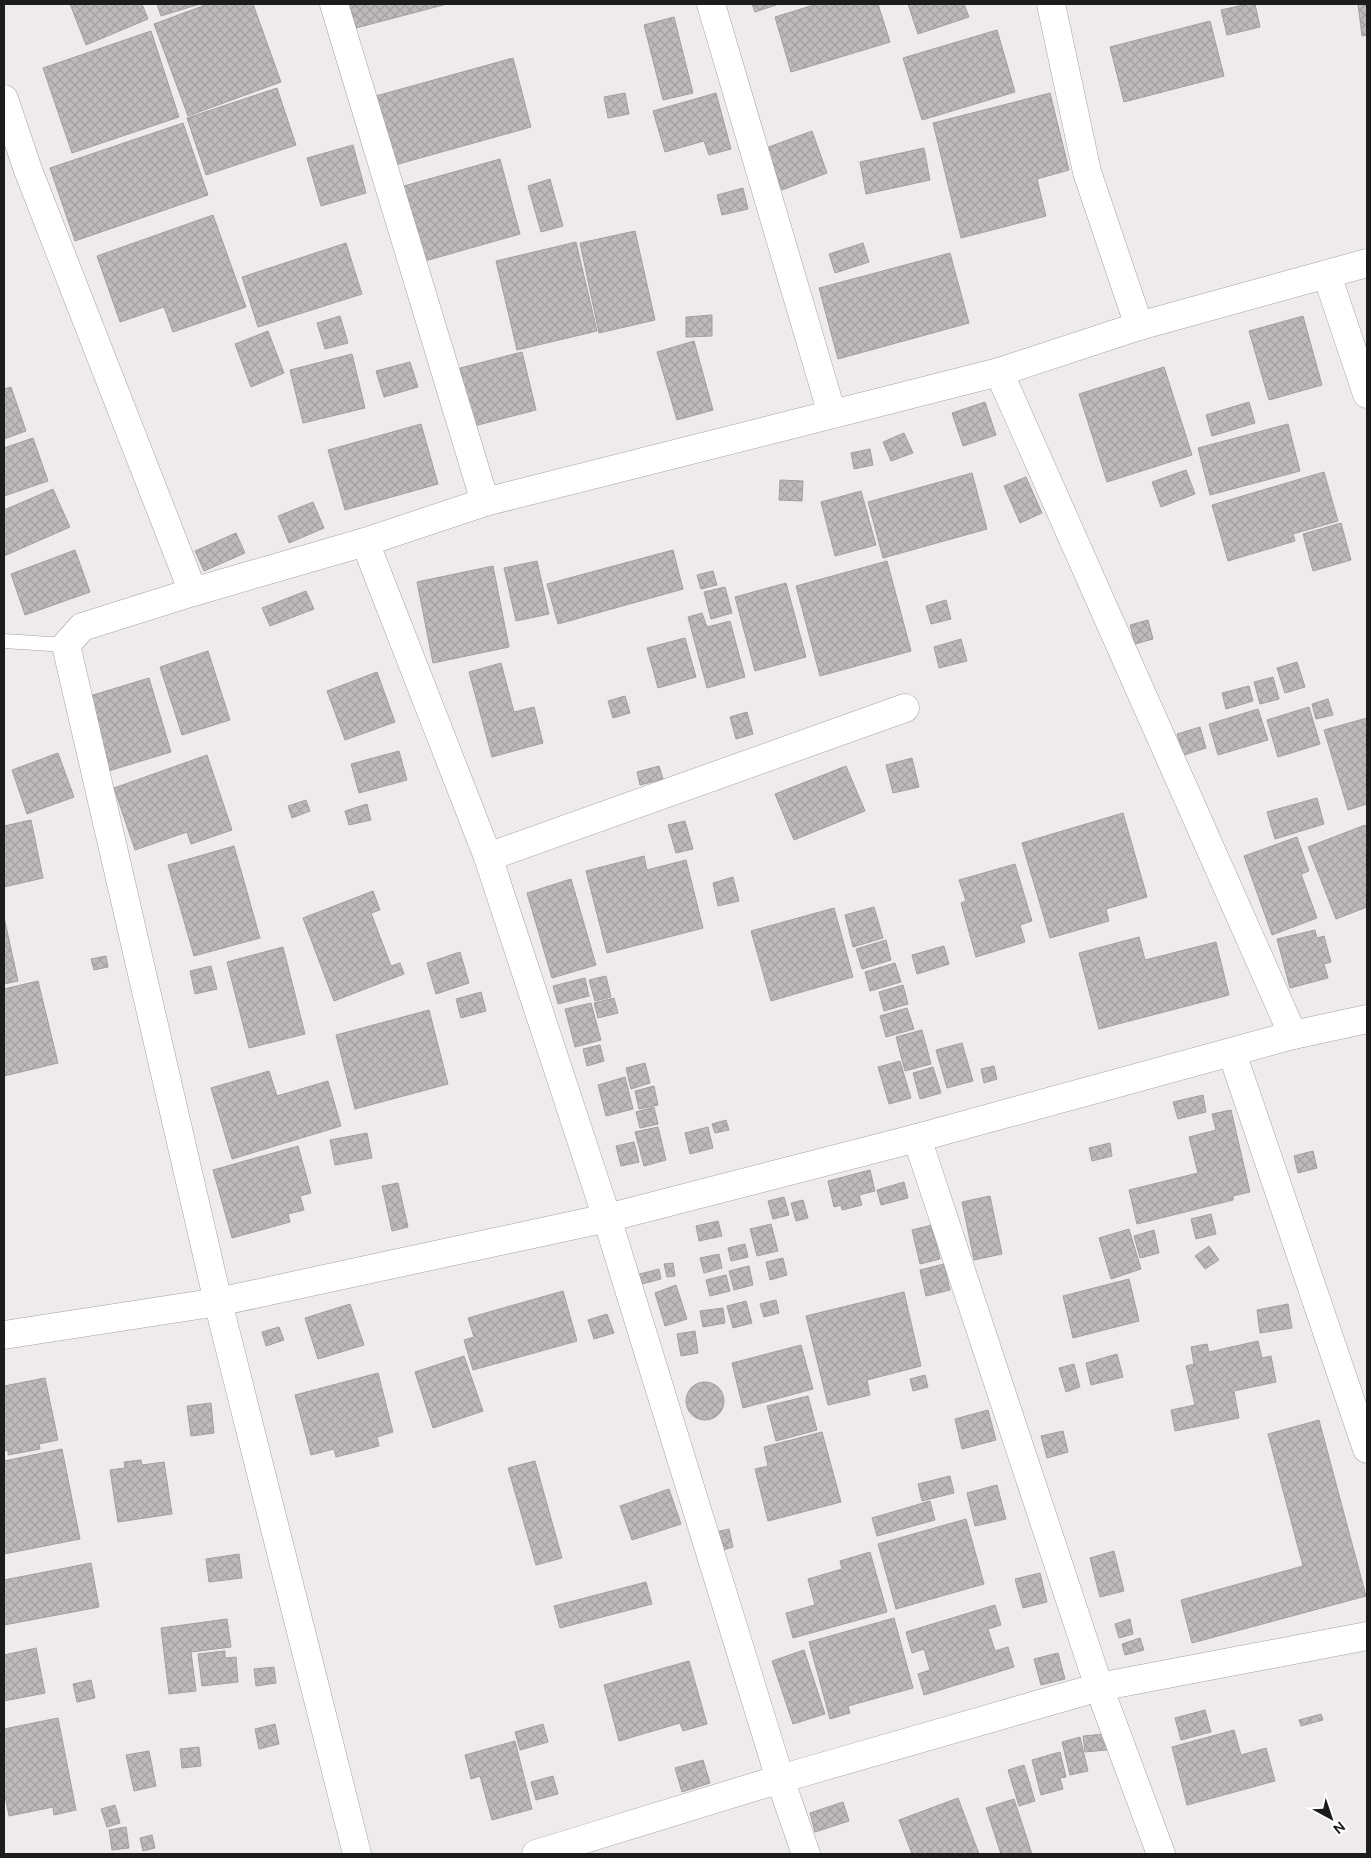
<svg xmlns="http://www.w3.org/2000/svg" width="1371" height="1858" font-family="'DM Sans',sans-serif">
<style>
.building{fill:url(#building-cross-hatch);stroke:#a39fa1}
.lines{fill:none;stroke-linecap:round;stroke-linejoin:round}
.service-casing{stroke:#a5a1a3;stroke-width:15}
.minor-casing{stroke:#a5a1a3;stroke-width:29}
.service{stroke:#fff;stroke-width:14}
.minor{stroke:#fff;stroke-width:28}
</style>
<defs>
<pattern id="building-cross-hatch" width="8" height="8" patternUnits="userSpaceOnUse" patternTransform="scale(1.25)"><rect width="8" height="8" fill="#bebabb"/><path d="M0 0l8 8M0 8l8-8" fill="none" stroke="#a39fa0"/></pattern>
</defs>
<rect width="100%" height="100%" fill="#efebed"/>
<g class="building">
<path d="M70,4H142L148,19L86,45Z"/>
<path d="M157,4H200L161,16Z"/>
<path d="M208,4H253L281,82L188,116L154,24Z"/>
<path d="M346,4H447L352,29Z"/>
<path d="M752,4H779L755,12Z"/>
<path d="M817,4H878L890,42L791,72L775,17Z"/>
<path d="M908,4H964L969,17L918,34Z"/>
<path d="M1248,4H1255L1260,27L1227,35L1221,10Z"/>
<path d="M1358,4H1367V35L1362,36Z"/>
<path d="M674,17L693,93L663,100L644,25Z"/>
<path d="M1210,21L1224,76L1124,102L1110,47Z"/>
<path d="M997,30L1015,92L922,120L903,58Z"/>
<path d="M151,31L179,117L72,153L43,68Z"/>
<path d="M513,58L531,127L395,165L376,96Z"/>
<path d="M277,88L296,145L206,175L187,118Z"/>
<path d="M625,93L629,114L608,118L604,97Z"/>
<path d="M716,93L731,149L709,155L704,141L665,152L653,111Z"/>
<path d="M1050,93L1069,170L1037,179L1046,216L961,238L933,123Z"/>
<path d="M183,123L208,195L75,241L50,168Z"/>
<path d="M812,131L827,173L782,190L766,148Z"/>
<path d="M353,145L366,193L321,206L307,158Z"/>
<path d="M924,148L930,180L866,194L860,162Z"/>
<path d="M500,159L520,234L425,261L404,186Z"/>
<path d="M550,179L563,226L541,232L528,186Z"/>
<path d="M743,188L748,209L722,215L717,195Z"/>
<path d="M213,215L246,307L173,332L164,307L120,322L97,256Z"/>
<path d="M635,231L655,320L599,333L580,243Z"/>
<path d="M576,242L597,331L517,350L496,261Z"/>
<path d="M346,243L362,294L258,327L242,277Z"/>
<path d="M863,243L869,262L835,273L829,254Z"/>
<path d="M950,253L969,323L838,359L819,288Z"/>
<path d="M712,315V336L686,337V317Z"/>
<path d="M340,316L348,343L325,349L317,323Z"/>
<path d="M1303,316L1322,385L1269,400L1249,331Z"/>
<path d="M268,331L284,373L251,387L235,344Z"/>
<path d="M694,341L713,410L677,420L657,352Z"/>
<path d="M522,352L536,410L474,426L460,368Z"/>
<path d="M352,354L365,408L303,423L290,370Z"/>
<path d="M410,362L418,387L384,397L376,371Z"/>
<path d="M1164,367L1192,455L1107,482L1079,394Z"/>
<path d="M11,387L26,431L4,439V389Z"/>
<path d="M985,402L996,435L963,446L952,413Z"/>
<path d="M1249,402L1255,423L1212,436L1206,415Z"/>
<path d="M421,424L438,484L345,510L328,450Z"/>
<path d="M1288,424L1300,471L1210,495L1198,448Z"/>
<path d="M904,433L913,453L891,461L883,442Z"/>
<path d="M33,438L48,481L4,496V448Z"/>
<path d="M870,449L873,465L854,469L851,453Z"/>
<path d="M1186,470L1195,494L1161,507L1152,482Z"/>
<path d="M1324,472L1338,521L1293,534L1295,541L1228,561L1212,505Z"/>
<path d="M972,473L987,529L883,558L868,502Z"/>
<path d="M1026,477L1042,513L1020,523L1004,486Z"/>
<path d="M780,480L803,481L802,501L779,500Z"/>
<path d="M53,489L70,527L4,556V510Z"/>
<path d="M861,491L876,545L835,556L821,502Z"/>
<path d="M313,502L324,528L289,543L278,516Z"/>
<path d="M1341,523L1351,560L1313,571L1303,534Z"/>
<path d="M236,533L245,553L204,571L195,551Z"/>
<path d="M75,550L90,592L25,615L11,574Z"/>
<path d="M673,550L683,589L558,624L547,584Z"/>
<path d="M537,561L549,614L516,621L504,568Z"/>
<path d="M887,561L911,651L820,676L796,586Z"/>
<path d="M493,566L509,647L433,663L417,582Z"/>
<path d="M713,571L717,585L701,589L697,575Z"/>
<path d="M786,583L806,657L755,671L735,597Z"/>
<path d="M725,587L732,613L711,619L704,592Z"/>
<path d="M306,591L314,609L270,626L262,608Z"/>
<path d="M946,600L951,619L931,624L926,606Z"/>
<path d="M702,613L707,627L730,621L745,677L707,688L688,617Z"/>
<path d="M1148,620L1153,639L1135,644L1130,625Z"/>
<path d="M685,638L696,677L658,688L647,648Z"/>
<path d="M961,639L967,661L939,668L934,647Z"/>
<path d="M208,651L230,720L182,735L160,667Z"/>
<path d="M1297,662L1305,687L1285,693L1277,668Z"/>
<path d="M501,663L514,712L534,707L543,743L492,757L469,672Z"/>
<path d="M377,672L395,722L345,740L327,691Z"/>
<path d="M1273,677L1279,699L1260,704L1254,682Z"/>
<path d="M149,678L171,752L105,772L83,698Z"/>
<path d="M1249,686L1253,701L1226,709L1222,693Z"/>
<path d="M625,696L630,713L613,718L608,701Z"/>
<path d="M1328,699L1333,715L1316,719L1312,704Z"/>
<path d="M1309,707L1320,744L1278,757L1267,720Z"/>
<path d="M1258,709L1268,740L1218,755L1209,724Z"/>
<path d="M747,712L753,734L736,739L730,717Z"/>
<path d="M1367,718V804L1348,810L1324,730Z"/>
<path d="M1200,727L1206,748L1184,755L1177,734Z"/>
<path d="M399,751L407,780L359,793L351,764Z"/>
<path d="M58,753L74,797L27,814L12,770Z"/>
<path d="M207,755L232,830L191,844L187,832L135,850L114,788Z"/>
<path d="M912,758L919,787L893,793L886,765Z"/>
<path d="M659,766L663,779L640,785L637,772Z"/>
<path d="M846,766L865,811L794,840L775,794Z"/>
<path d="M1317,798L1324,824L1275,839L1267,812Z"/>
<path d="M306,800L310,811L292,818L288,806Z"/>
<path d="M367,804L371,820L349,825L345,811Z"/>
<path d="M1123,813L1147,897L1106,909L1109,921L1050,938L1022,843Z"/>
<path d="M31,820L43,878L4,887V826Z"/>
<path d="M685,821L693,849L676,853L668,825Z"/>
<path d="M1365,825L1367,831V907L1336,919L1308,847Z"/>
<path d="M1297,837L1309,871L1301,874L1317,918L1272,935L1244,856Z"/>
<path d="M234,846L260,938L194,956L168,865Z"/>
<path d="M644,856L647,870L686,860L703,928L607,953L586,871Z"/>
<path d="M1015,864L1032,921L1020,925L1025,942L976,957L961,903L966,901L959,880Z"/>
<path d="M733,877L739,901L718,906L713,883Z"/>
<path d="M571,879L596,965L552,978L527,893Z"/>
<path d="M373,891L380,910L371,913L391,966L400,963L404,974L334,1001L303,918Z"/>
<path d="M874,907L883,938L853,947L845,915Z"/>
<path d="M834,908L853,977L771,1001L751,931Z"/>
<path d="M4,917L18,981L4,984Z"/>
<path d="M1315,930L1317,938L1324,936L1331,962L1324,964L1328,978L1290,988L1277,939Z"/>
<path d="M1139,937L1145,960L1216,942L1229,995L1099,1029L1079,953Z"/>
<path d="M886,940L891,960L862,969L856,949Z"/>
<path d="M944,946L949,964L917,974L912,955Z"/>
<path d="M283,947L305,1034L249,1048L227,962Z"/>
<path d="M460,952L469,983L436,994L427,963Z"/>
<path d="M106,956L108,967L94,970L91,959Z"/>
<path d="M895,963L901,982L870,991L865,972Z"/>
<path d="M211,966L217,989L195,994L190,971Z"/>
<path d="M606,976L611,997L595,1001L589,980Z"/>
<path d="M585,978L589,996L558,1004L553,986Z"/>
<path d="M38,981L58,1063L4,1076V989Z"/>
<path d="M903,985L908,1004L884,1011L879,992Z"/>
<path d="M481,992L486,1011L461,1018L456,999Z"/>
<path d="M614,998L618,1013L598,1018L594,1003Z"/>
<path d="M591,1003L601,1040L575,1047L565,1009Z"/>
<path d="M907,1008L914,1029L886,1037L880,1016Z"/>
<path d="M429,1010L448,1084L355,1109L336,1035Z"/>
<path d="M922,1030L931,1064L905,1071L896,1037Z"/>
<path d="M962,1043L973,1081L947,1088L936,1050Z"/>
<path d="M600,1045L604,1061L587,1066L583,1049Z"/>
<path d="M900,1061L911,1098L889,1104L878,1067Z"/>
<path d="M645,1063L650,1083L631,1089L626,1068Z"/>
<path d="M994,1066L997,1079L984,1083L981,1069Z"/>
<path d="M933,1067L941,1093L920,1099L913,1073Z"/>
<path d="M269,1071L277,1096L328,1081L341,1126L232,1159L211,1088Z"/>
<path d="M625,1077L633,1109L606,1116L598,1085Z"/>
<path d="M654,1086L658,1105L639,1109L635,1091Z"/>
<path d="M1203,1095L1206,1112L1178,1119L1173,1102Z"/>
<path d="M654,1107L658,1124L640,1128L636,1112Z"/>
<path d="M1231,1110L1250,1192L1233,1196V1200L1137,1224L1129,1190L1198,1173L1189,1137L1216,1130L1212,1114Z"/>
<path d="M726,1120L729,1130L715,1133L712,1124Z"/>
<path d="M658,1127L666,1160L644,1166L635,1132Z"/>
<path d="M708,1127L713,1148L690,1154L685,1133Z"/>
<path d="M367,1133L372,1158L335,1165L330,1140Z"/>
<path d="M634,1142L639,1162L621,1166L616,1146Z"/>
<path d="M1110,1143L1112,1156L1092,1161L1089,1148Z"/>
<path d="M298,1146L311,1193L300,1196L304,1210L288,1214L290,1222L232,1238L213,1170Z"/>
<path d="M1313,1151L1317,1168L1298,1173L1294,1156Z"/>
<path d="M870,1170L875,1191L859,1195L862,1205L842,1210L841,1205L834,1207L828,1181Z"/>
<path d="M904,1182L908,1198L881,1205L877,1190Z"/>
<path d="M398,1183L408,1227L392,1231L382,1186Z"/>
<path d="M990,1196L1002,1254L974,1260L962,1202Z"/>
<path d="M784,1197L789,1215L773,1219L768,1201Z"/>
<path d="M803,1200L808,1218L796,1221L791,1203Z"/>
<path d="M1211,1214L1216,1234L1196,1239L1191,1219Z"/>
<path d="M718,1221L722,1236L699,1241L696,1226Z"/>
<path d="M771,1224L778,1251L757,1256L750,1229Z"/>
<path d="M932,1225L940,1259L920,1264L912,1230Z"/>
<path d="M1129,1229L1141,1269L1111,1279L1099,1238Z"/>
<path d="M1154,1230L1159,1253L1140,1258L1134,1236Z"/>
<path d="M745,1244L748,1257L731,1261L728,1248Z"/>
<path d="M1209,1246L1219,1260L1205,1269L1195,1256Z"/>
<path d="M719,1254L722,1268L704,1273L700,1258Z"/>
<path d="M783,1258L787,1275L770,1280L766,1262Z"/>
<path d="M673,1263L675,1276L667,1277L664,1264Z"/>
<path d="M944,1264L950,1290L926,1296L920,1270Z"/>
<path d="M749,1266L753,1285L734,1290L729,1271Z"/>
<path d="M659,1269L661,1279L634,1286L632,1276Z"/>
<path d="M726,1275L730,1291L710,1296L706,1280Z"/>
<path d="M1129,1279L1139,1321L1073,1338L1063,1296Z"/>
<path d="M676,1285L687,1319L665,1326L655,1293Z"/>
<path d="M563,1291L577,1341L473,1370L464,1340L474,1337L468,1318Z"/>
<path d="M904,1292L921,1366L867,1380L870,1395L828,1405L806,1316Z"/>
<path d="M776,1300L779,1313L764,1317L760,1304Z"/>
<path d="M746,1301L752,1323L733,1328L727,1306Z"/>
<path d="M350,1304L364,1345L318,1359L305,1318Z"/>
<path d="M1288,1304L1292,1328L1260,1333L1257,1310Z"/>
<path d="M723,1308L725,1323L703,1327L700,1311Z"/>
<path d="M607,1314L614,1333L594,1339L588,1320Z"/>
<path d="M279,1327L284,1340L266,1346L262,1332Z"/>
<path d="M695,1331L698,1353L681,1356L677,1334Z"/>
<path d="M1258,1341L1262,1358L1271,1356L1276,1382L1234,1391L1239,1418L1175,1431L1171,1410L1195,1405L1186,1366L1194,1364L1191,1347L1207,1344L1209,1352Z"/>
<path d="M801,1345L813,1389L743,1408L732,1363Z"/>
<path d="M1117,1354L1123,1377L1091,1385L1086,1363Z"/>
<path d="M464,1356L483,1411L433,1428L415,1372Z"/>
<path d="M1074,1364L1080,1387L1066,1392L1059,1368Z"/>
<path d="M378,1373L393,1432L377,1437L379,1446L336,1457L334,1449L311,1455L295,1395Z"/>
<path d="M925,1375L928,1387L913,1391L910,1379Z"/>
<path d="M45,1378L58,1440L39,1444L40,1449L8,1455V1450L4,1451V1386Z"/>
<circle cx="705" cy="1401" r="19"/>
<path d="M808,1396L817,1430L776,1441L767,1406Z"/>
<path d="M211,1403L214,1433L191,1436L187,1406Z"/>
<path d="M988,1410L996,1440L962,1449L955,1419Z"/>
<path d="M1319,1420L1366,1596L1192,1643L1181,1600L1303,1566L1268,1434Z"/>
<path d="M1063,1431L1068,1452L1047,1458L1041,1436Z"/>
<path d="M822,1432L841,1502L768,1521L755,1469L768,1466L764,1447Z"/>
<path d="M62,1449L80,1539L4,1554V1461Z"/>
<path d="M141,1460L142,1465L164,1462L172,1514L118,1522L110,1470L125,1468L124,1462Z"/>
<path d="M535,1461L562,1558L536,1565L508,1468Z"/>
<path d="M950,1476L954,1493L922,1501L918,1484Z"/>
<path d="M997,1485L1006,1519L975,1526L967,1493Z"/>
<path d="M669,1489L681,1524L632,1540L620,1506Z"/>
<path d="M930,1501L935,1520L877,1536L872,1518Z"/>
<path d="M966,1519L984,1584L896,1609L878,1544Z"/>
<path d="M729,1529L733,1547L720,1551L716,1532Z"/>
<path d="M1114,1551L1124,1591L1100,1597L1090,1558Z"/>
<path d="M870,1552L887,1612L793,1638L786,1613L815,1605L808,1579L842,1569L840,1561Z"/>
<path d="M239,1554L242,1578L209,1582L206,1559Z"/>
<path d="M91,1563L99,1607L4,1625V1580Z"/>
<path d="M1040,1573L1047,1602L1023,1608L1015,1579Z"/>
<path d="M646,1582L652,1604L560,1628L554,1606Z"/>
<path d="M995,1605L1001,1625L988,1629L995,1651L1008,1647L1014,1667L924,1695L918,1674L930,1670L924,1649L912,1653L906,1632Z"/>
<path d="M894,1618L913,1688L848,1706L850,1713L830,1719L809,1642Z"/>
<path d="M227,1619L231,1647L191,1652L196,1691L169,1694L161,1628Z"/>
<path d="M1130,1619L1133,1634L1119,1638L1115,1624Z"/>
<path d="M1140,1638L1144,1650L1125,1655L1122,1644Z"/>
<path d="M36,1648L45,1693L4,1701V1655Z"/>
<path d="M804,1650L825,1714L793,1724L772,1661Z"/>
<path d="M225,1651V1658L236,1657L238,1682L202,1686L198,1654Z"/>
<path d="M1058,1653L1065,1679L1041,1685L1034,1659Z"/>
<path d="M689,1661L707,1724L683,1731L680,1723L619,1741L604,1685Z"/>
<path d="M274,1667L276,1683L256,1686L254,1669Z"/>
<path d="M91,1680L95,1698L77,1702L73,1684Z"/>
<path d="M1205,1710L1211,1732L1181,1740L1175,1718Z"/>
<path d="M1321,1714L1323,1720L1301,1726L1299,1720Z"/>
<path d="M58,1718L76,1810L54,1815L53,1807L9,1816L4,1791V1729Z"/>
<path d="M275,1724L279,1744L259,1749L255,1729Z"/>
<path d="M543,1724L548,1742L520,1750L515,1732Z"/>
<path d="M1234,1730L1241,1755L1266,1748L1275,1781L1187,1805L1172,1747Z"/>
<path d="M1105,1734L1107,1750L1085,1752L1083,1736Z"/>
<path d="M1080,1737L1088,1771L1070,1775L1062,1742Z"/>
<path d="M515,1741L532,1809L492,1820L480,1776L471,1779L465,1755Z"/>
<path d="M199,1747L201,1766L182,1768L180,1749Z"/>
<path d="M149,1751L156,1786L134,1791L126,1755Z"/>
<path d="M1060,1752L1066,1777L1060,1778L1063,1789L1041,1795L1032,1760Z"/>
<path d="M703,1760L710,1783L682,1792L675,1768Z"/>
<path d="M1024,1765L1035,1801L1019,1806L1008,1770Z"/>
<path d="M553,1776L558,1794L536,1800L531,1782Z"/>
<path d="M958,1798L979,1854H912L899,1820Z"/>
<path d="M1014,1799L1032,1854H1001L986,1808Z"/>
<path d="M843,1802L849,1821L815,1832L810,1813Z"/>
<path d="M115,1805L120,1823L107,1827L101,1809Z"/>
<path d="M126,1827L129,1848L112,1850L109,1830Z"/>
<path d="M152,1835L155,1848L143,1851L140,1838Z"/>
</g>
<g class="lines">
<g class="service-casing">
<path id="service" d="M4,641L66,645"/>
</g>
<g class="minor-casing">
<g id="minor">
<path d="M334,4L485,502"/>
<path d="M711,4L832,414"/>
<path d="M1051,4L1087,172L1139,326"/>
<path d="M4,99L28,170L193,592"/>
<path d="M1327,275L1367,394"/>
<path d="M999,372L1293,1035"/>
<path d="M365,542L488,857L607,1218L780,1779L806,1854"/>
<path d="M488,857L905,708"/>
<path d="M1232,1053L1367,1449"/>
<path d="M917,1138L1099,1687L1161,1854"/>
<path d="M4,1335L218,1302L607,1218L917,1138L1293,1035L1367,1019"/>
<path d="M357,1854L218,1302L66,645L82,627L193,592L365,542L485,502L999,372L1139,326L1367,263"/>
<path d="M536,1854L780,1779L1099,1687L1367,1636"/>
</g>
</g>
<use href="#service" class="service"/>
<use href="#minor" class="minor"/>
</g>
<rect width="1371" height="1858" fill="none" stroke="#1d1c1c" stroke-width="10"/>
<g transform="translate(1331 1818) rotate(140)" stroke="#ffffff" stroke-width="4" paint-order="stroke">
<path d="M0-4L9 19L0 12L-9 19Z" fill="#1d1c1c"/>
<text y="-8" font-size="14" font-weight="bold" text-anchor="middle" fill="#1d1c1c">N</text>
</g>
</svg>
